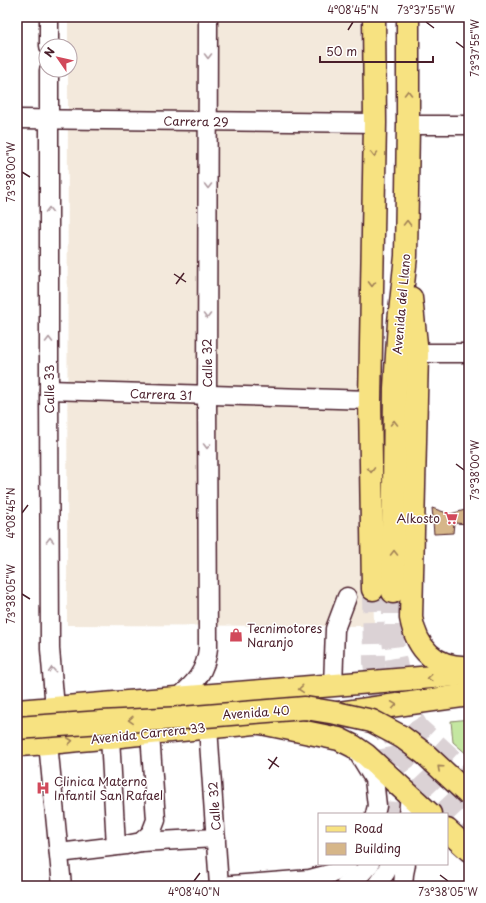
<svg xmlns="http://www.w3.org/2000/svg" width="486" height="903" font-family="'Playpen Sans',sans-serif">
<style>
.built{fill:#f3e9dc}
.green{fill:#c4e7a1;stroke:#878366}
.building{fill:#d6b689;stroke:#4a1f2b}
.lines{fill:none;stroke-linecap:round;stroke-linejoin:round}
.minor-tunnel{stroke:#dbd2d5;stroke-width:18;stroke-dasharray:18 9;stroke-linecap:butt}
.highway-tunnel{stroke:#dbd2d5;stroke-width:22;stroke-dasharray:22 11;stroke-linecap:butt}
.minor-casing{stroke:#4a1f2b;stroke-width:21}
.major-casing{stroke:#4a1f2b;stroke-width:25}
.highway-casing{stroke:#4a1f2b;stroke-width:25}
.minor{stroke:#fff;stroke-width:18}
.major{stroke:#f7e281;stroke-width:22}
.highway{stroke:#f7e281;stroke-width:22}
.highway-bridge-casing{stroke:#4a1f2b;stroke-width:25;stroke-linecap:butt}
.highway-bridge{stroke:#f7e281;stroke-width:22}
.oneway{stroke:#ae9aa0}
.oneway2{stroke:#a08056}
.ticks{fill:none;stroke:#4a1f2b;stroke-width:1.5}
.labels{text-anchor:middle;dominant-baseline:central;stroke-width:3;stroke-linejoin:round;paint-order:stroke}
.street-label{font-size:12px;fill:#4a1f2b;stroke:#fff}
.poi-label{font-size:12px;fill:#4a1f2b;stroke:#fff;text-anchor:start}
.neatline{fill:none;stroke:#4a1f2b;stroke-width:1.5}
.ticks-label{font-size:10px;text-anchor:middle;fill:#4a1f2b}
</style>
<rect width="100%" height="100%" fill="#fff"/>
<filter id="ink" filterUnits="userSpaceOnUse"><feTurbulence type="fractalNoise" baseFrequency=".025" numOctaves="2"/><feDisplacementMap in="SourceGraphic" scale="8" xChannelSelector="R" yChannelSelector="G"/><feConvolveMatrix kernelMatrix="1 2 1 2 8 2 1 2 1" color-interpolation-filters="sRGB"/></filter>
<g filter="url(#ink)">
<path class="built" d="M68,17H361L374,626L67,625L68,70H70V46H68Z"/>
<g class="green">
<path d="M19,288L18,338L21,418H17V289Z"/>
<path d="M469,719V756L453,742L451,721Z"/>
</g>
<path class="building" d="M432,508L450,514L469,509V524L454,523L453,533L434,534L433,522H431V518H433Z"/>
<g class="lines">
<path class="minor-tunnel" d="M384,721L386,739L390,760L391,782L390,803L388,814"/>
<g class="highway-tunnel">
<path d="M373,589L374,662L378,693L384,721L406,758L418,774L469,828"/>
<path d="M393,592V640L395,657L402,692L407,710L418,728L469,775"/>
</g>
<g class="minor-casing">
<g id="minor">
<path d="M49,46V17"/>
<path d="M49,70V390L50,649L55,708"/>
<path d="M17,119L375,123"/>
<path d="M408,125H469"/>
<path d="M417,353H469"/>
<path d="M49,390L370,400"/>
<path d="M333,686L335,629L347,597"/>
<path d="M177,699C194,684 206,672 208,648L207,395L208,17"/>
<path d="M208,727L219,886L310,879L333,873L347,864"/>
<path d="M110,737L116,846"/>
<path d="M48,743L62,886"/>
<path d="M358,753L374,779L377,806L375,814"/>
<path d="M408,814L410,795"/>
<path d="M141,842L216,838"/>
<path d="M59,853L126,845L141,842L151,833L156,820L150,733"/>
<path d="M345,886L360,875L370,864"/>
<path d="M376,886L386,872L390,864"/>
<path d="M403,886L404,874L406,864"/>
</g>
</g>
<g class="major-casing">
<g id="major">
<path d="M17,711L469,674"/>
<path d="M339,713L469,695"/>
<path d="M17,745C72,742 126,735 181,730C214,726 247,725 281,720"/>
</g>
</g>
<g class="highway-casing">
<g id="highway">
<path d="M411,298L417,353L411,618C417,650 436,669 469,667"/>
<path d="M373,589L370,400L375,123L374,17"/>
<path d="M393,592L395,388L399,322L406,256L408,125V17"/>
<path d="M261,723L339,739L353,746L366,755L430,814"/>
<path d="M447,830L469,850"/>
</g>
</g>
<use href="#minor" class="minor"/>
<use href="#major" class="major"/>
<use href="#highway" class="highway"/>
<g class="highway-bridge-casing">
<path id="highway-bridge" d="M17,728L102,722L182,718L305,708L336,713L372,721L402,737L425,754L469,795"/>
</g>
<use href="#highway-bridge" class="highway-bridge"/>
</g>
<defs><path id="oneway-chevron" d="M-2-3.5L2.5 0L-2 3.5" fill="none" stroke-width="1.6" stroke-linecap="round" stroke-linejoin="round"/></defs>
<g class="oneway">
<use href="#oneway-chevron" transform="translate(208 56) rotate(90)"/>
<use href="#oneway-chevron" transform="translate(208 186) rotate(90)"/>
<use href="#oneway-chevron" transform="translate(49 210) rotate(-90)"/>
<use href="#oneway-chevron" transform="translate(207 316) rotate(90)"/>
<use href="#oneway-chevron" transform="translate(49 340) rotate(-90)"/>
<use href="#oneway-chevron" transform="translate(207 446) rotate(90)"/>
<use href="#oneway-chevron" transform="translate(50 540) rotate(-90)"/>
<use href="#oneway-chevron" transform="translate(52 670) rotate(-94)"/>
</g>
<g class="oneway2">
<use href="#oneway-chevron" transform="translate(408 93) rotate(-90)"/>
<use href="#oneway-chevron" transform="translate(374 154) rotate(91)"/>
<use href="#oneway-chevron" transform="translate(407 223) rotate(-89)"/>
<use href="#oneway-chevron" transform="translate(372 284) rotate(91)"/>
<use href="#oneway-chevron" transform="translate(394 423) rotate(-90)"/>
<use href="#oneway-chevron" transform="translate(371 470) rotate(89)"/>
<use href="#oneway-chevron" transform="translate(394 553) rotate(-90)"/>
<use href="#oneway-chevron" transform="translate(430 678) rotate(175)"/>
<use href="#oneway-chevron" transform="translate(301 689) rotate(175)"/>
<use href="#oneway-chevron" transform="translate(394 705) rotate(-8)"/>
<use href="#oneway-chevron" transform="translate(131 720) rotate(177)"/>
<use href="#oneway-chevron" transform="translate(70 741) rotate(-6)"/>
<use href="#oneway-chevron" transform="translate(440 768) rotate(-138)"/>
</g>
</g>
<path class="ticks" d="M426,22L434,28M348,30L353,22M456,42L464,48M22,172L30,177M174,274L186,282M176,284L184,273M456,464L464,470M22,513L28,505M22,594L30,599M268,759L279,767M269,769L277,757M440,875L448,881M194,881L200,873"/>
<defs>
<g id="supermarket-bare" transform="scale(1.08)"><path d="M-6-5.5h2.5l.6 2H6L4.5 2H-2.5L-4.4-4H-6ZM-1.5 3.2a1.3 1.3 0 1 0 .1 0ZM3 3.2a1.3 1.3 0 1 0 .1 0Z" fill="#d1495b" stroke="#fff" stroke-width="2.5" paint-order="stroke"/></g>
<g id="shop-bare" transform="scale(1.08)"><path d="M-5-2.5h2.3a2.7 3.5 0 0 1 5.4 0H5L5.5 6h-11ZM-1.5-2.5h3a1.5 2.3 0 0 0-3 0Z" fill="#d1495b" stroke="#fff" stroke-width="2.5" paint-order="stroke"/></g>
<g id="hospital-bare" transform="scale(1.08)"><path d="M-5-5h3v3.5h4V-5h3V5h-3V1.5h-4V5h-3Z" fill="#d1495b" stroke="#fff" stroke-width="2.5" paint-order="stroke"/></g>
</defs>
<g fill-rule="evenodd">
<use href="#supermarket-bare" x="451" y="518"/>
<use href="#shop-bare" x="236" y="635"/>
<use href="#hospital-bare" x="43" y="788"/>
</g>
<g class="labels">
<g class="street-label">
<text transform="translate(196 121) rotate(1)">Carrera 29</text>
<text transform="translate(401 304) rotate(-85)">Avenida del Llano</text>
<text transform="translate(207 363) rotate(-90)">Calle 32</text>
<text transform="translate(49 389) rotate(-90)">Calle 33</text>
<text transform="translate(161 394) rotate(2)">Carrera 31</text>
<text transform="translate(256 712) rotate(-4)">Avenida 40</text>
<text transform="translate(148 733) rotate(-6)">Avenida Carrera 33</text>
<text transform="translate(214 806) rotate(-94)">Calle 32</text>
</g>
<g class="poi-label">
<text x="440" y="518" text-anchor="end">Alkosto</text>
<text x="247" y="628">Tecnimotores<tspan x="247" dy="14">Naranjo</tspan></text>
<text x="54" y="781">Clinica Materno<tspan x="54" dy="14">Infantil San Rafael</tspan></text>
</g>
</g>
<rect width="486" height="903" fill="none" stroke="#fff" stroke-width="44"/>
<rect x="318" y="813" width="130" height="52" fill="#ffffff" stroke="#b7a5aa"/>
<rect x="326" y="826" width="20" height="6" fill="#f7e281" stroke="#b7a5aa"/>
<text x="354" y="833" font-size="12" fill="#4a1f2b">Road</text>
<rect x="326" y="843" width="20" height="12" fill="#d6b689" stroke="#b7a5aa"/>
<text x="354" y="853" font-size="12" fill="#4a1f2b">Building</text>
<g transform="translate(58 58) rotate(304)"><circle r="19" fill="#ffffff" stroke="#b7a5aa"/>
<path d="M0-3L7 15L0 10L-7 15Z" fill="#d1495b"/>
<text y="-6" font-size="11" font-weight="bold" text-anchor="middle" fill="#4a1f2b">N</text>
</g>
<path d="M320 56v6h113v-6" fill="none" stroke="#4a1f2b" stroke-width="2"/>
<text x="326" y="56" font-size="12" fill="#4a1f2b" stroke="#ffffff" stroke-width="3" paint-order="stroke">50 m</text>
<rect x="22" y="22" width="442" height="859" class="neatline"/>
<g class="ticks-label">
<text x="353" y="14">4°08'45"N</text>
<text x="426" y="14">73°37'55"W</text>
<text transform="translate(475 48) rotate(-90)" y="4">73°37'55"W</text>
<text transform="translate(11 172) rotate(-90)" y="4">73°38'00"W</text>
<text transform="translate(475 470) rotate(-90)" y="4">73°38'00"W</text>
<text transform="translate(11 513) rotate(-90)" y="4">4°08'45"N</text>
<text transform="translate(11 594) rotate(-90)" y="4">73°38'05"W</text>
<text x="194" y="896">4°08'40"N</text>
<text x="448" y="896">73°38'05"W</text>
</g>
</svg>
